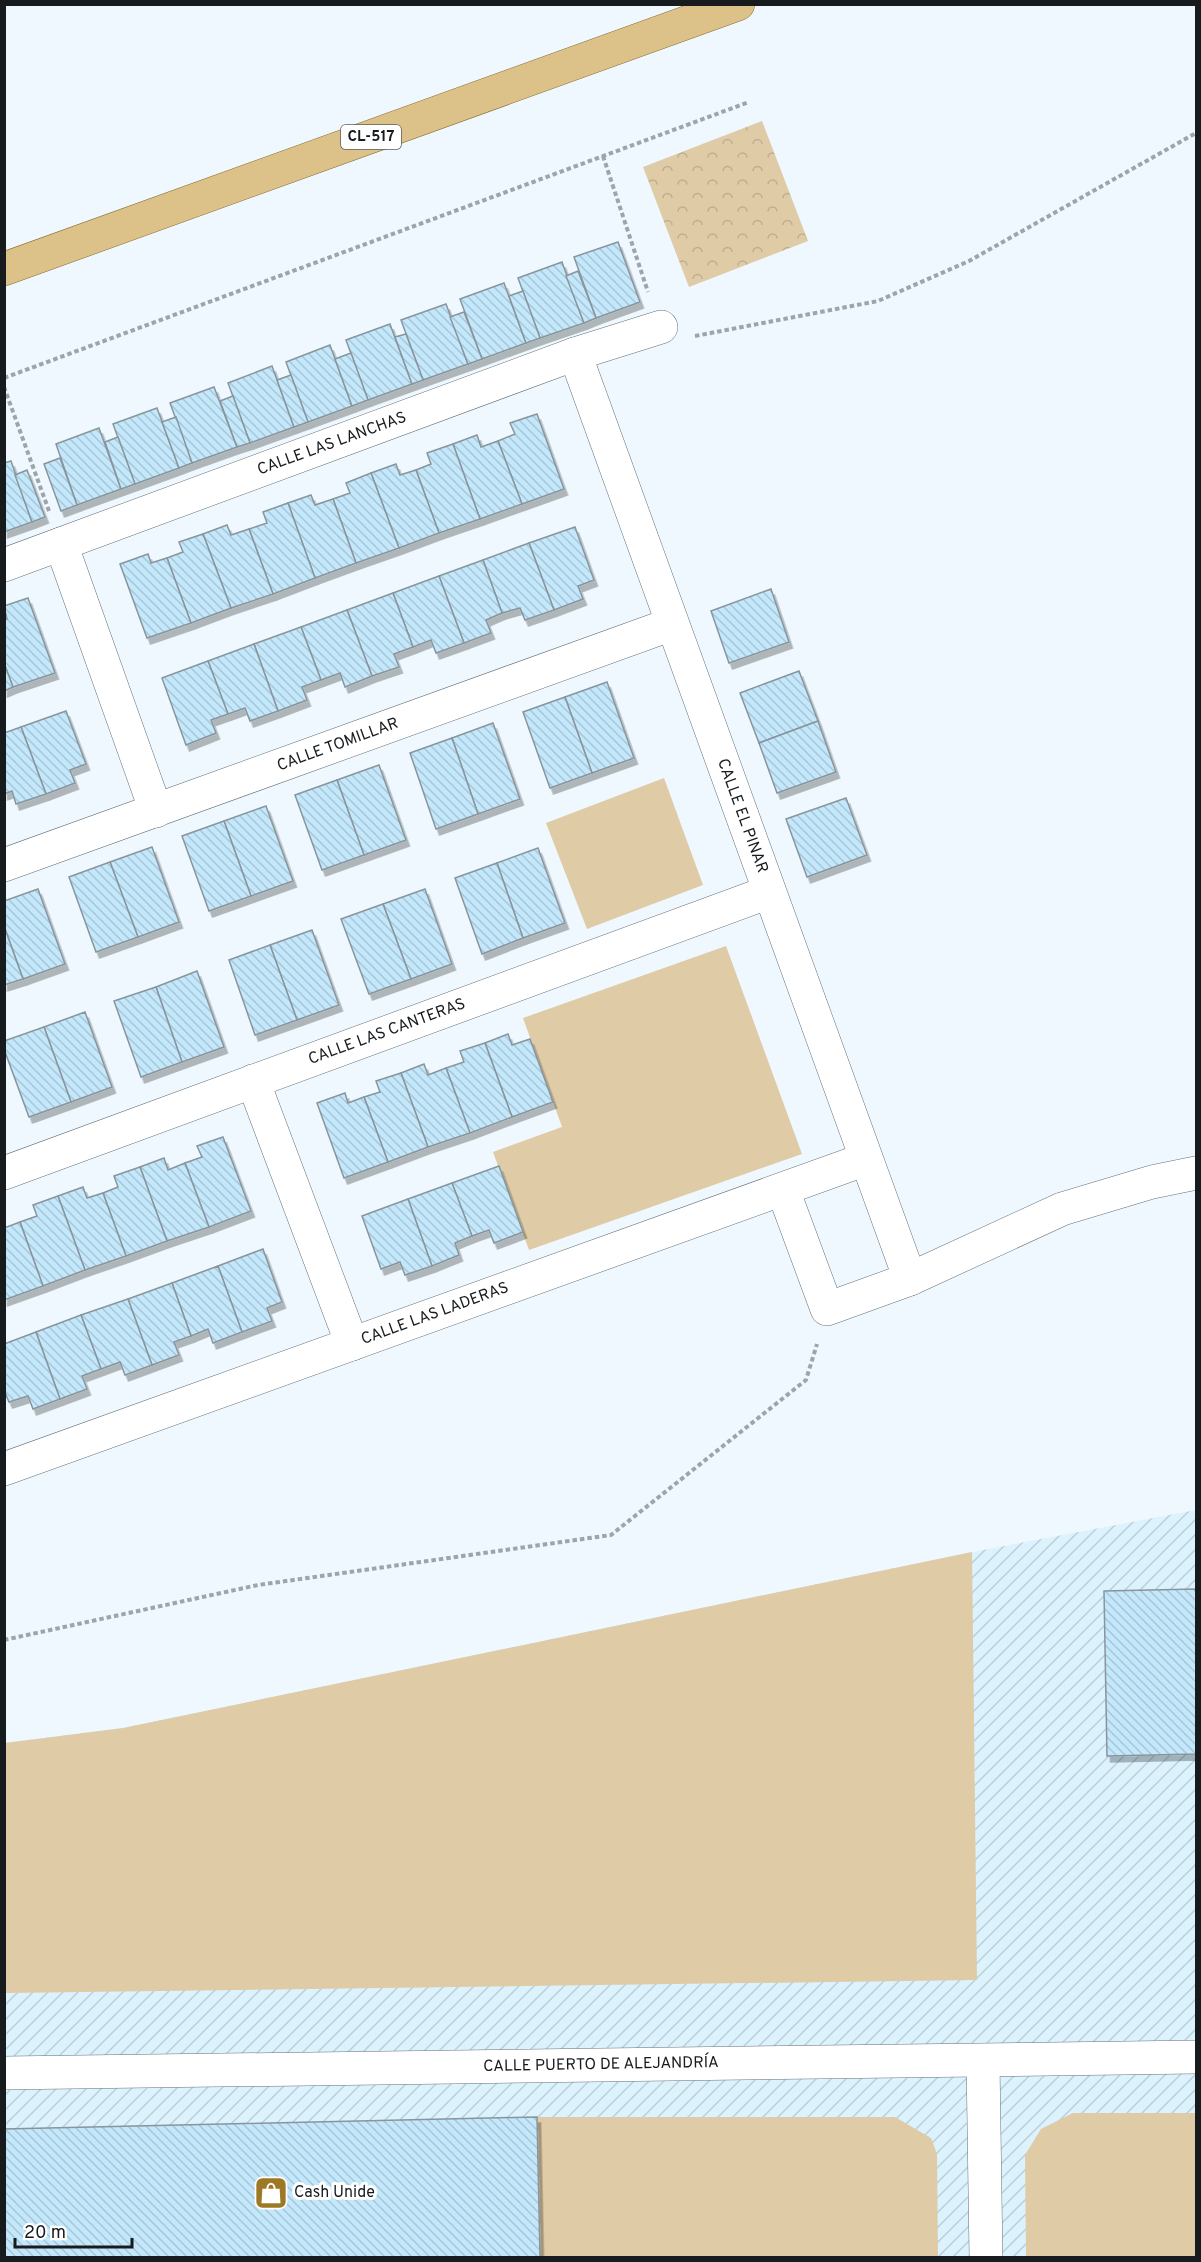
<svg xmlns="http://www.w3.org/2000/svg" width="1201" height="2262" font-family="Overpass,sans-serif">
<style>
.industrial{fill:url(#industrial-furrows)}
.grass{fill:#dfcba6}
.park{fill:url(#park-crowns)}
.building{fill:url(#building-back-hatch);stroke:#89959c;stroke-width:1.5;filter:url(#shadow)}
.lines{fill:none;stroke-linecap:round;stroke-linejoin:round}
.street-casing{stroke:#677379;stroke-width:34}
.primary-casing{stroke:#886d31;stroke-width:34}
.path{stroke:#9ea5aa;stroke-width:4;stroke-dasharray:4.5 3;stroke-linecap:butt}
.street{stroke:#fff;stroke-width:33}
.primary{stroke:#dcc289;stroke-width:33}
.labels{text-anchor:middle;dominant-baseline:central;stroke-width:6;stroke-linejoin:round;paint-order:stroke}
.shield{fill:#fff;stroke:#5d5f62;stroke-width:1.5}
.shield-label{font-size:15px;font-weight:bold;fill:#171b1e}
.street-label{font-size:16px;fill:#171b1e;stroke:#fff}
.poi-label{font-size:16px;fill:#171b1e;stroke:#fff;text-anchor:start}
</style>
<defs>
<pattern id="industrial-furrows" width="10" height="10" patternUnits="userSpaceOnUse" patternTransform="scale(1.5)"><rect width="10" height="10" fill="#dcf2fd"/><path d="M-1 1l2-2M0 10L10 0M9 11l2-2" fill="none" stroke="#bccfd8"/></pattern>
<pattern id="park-crowns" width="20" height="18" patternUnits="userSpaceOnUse" patternTransform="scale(1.5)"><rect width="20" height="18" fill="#dfcba6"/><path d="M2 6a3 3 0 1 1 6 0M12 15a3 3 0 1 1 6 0" fill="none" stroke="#bfae8e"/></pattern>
<pattern id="building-back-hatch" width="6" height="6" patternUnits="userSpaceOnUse" patternTransform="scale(1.5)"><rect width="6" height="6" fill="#c4e8fb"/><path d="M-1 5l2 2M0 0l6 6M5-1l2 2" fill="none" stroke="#a8c6d7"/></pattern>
<filter id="shadow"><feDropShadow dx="3.5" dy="6" stdDeviation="0" flood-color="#0004"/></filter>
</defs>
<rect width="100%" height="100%" fill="#eef8fe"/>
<path class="industrial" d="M1196,1510V2257H5L4,1743L123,1728L972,1552Z"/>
<g class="grass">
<path d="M664,778L703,885L587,929L546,823Z"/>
<path d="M726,946L802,1154L529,1250L493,1152L562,1127L523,1018Z"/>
<path d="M972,1552L977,1980L5,1993V1743L123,1728Z"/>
<path d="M1073,2113H1196V2257H1026L1025,2155L1041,2129Z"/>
<path d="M537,2117H895L931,2138L937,2154L938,2257H540Z"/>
</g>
<path class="park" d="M762,121L808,241L689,287L643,167Z"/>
<g class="building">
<path d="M618,242L640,302L596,318L574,257Z"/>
<path d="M562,262L584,323L540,338L518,278Z"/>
<path d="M578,271L596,318L584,323L566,276Z"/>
<path d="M504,283L526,343L482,359L460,299Z"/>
<path d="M523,291L540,338L526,343L509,296Z"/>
<path d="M446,304L468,364L423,380L401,320Z"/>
<path d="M464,312L482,359L468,364L450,317Z"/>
<path d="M390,324L412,384L368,400L346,340Z"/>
<path d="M406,334L423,380L412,384L395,337Z"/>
<path d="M330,345L352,406L308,422L286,362Z"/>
<path d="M351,353L368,400L352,406L335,359Z"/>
<path d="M272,366L294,427L250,443L228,383Z"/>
<path d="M291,375L308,422L294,427L277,380Z"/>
<path d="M214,387L237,447L192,463L170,403Z"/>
<path d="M233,396L250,443L237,447L220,401Z"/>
<path d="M157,408L179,468L135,484L113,424Z"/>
<path d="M537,414L564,489L522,504L498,441L515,434L510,423Z"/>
<path d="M176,417L192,463L179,468L162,422Z"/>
<path d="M99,428L121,489L77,505L56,444Z"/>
<path d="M477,435L481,447L498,441L522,504L480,519L453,444Z"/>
<path d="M118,437L135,484L121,489L105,442Z"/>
<path d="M453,444L480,519L439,533L416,470L431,464L427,453Z"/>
<path d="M60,458L77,505L61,511L44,464Z"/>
<path d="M11,461L32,522L4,532V463Z"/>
<path d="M396,464L400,475L416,470L439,533L399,548L371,473Z"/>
<path d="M27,470L45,517L32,522L15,475Z"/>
<path d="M371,473L399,548L356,563L333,499L350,493L346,483Z"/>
<path d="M311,495L315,505L333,499L356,563L315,578L288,503Z"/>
<path d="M288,503L315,578L273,594L249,529L267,523L263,512Z"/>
<path d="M227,525L231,535L249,529L273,594L231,608L203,534Z"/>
<path d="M575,527L594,580L578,586L583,599L554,610L529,543Z"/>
<path d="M203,534L231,608L191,623L167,558L183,552L179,542Z"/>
<path d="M529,543L554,610L525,620L520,608L502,613L483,560Z"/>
<path d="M148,554L151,563L167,558L191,623L147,638L120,564Z"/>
<path d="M483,560L502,613L486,620L491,633L464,643L439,576Z"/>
<path d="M439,576L464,643L436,653L431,640L413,647L393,593Z"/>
<path d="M771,589L789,642L729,663L711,611Z"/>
<path d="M393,593L413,647L394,654L399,667L372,676L347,610Z"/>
<path d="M28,598L55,673L13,687L4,663V620L7,619L4,606Z"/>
<path d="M347,610L372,676L345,687L340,673L321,680L301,627Z"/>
<path d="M301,627L321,680L302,687L307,700L278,711L254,644Z"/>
<path d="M254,644L278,711L250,721L245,708L228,714L208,661Z"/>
<path d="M208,661L228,714L211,720L216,733L186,745L162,678Z"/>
<path d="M4,663L13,687L4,691Z"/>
<path d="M799,671L818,721L759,743L740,693Z"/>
<path d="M607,682L634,758L592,773L565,697Z"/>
<path d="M565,697L592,773L550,788L523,712Z"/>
<path d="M66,711L86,764L70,770L75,783L46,794L21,727Z"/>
<path d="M818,721L836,772L777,793L759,743Z"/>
<path d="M493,723L520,799L478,814L452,738Z"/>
<path d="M21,727L46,794L16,804L12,791L4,794V733Z"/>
<path d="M452,738L478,814L436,829L410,753Z"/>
<path d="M379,765L406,840L364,855L337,780Z"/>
<path d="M337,780L364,855L322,870L295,795Z"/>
<path d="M846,798L867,855L807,877L786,819Z"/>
<path d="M266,806L293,881L251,896L224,821Z"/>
<path d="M224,821L251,896L209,911L182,836Z"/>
<path d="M152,847L179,922L138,937L110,862Z"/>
<path d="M538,848L565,923L523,938L497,863Z"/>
<path d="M110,862L138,937L96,952L69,877Z"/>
<path d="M497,863L523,938L482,954L455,878Z"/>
<path d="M38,889L65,964L23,979L4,926V901Z"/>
<path d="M425,889L452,964L411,979L383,904Z"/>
<path d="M383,904L411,979L369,994L341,919Z"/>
<path d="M4,926L23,979L4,985Z"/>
<path d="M312,930L339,1005L297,1020L270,945Z"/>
<path d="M270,945L297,1020L255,1035L229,960Z"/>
<path d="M197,971L224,1047L182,1062L156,987Z"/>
<path d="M156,987L182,1062L141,1077L114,1001Z"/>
<path d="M85,1012L112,1087L71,1102L44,1027Z"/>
<path d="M44,1027L71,1102L29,1117L4,1049V1041Z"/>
<path d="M508,1034L512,1045L530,1039L553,1102L512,1117L485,1043Z"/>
<path d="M485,1043L512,1117L470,1133L446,1068L464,1062L460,1051Z"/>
<path d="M424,1064L428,1075L446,1068L470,1133L428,1147L401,1073Z"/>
<path d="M401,1073L428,1147L388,1162L364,1097L380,1092L376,1081Z"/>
<path d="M345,1093L348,1103L364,1097L388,1162L344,1178L317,1103Z"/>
<path d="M223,1137L251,1211L209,1227L185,1163L202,1157L197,1146Z"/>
<path d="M164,1158L168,1170L185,1163L209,1227L167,1241L140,1167Z"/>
<path d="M499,1166L523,1232L494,1243L489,1230L472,1236L452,1183Z"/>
<path d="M140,1167L167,1241L126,1256L103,1193L118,1187L114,1176Z"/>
<path d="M452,1183L472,1236L455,1243L459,1255L432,1266L408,1199Z"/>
<path d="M83,1187L87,1198L103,1193L126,1256L85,1270L58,1196Z"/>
<path d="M58,1196L85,1270L43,1286L20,1222L37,1216L33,1205Z"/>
<path d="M408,1199L432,1266L405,1275L400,1262L381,1269L362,1216Z"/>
<path d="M20,1222L43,1286L4,1300V1228Z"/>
<path d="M263,1249L282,1302L267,1308L272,1321L242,1332L218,1266Z"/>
<path d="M218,1266L242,1332L213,1343L208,1329L191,1336L172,1283Z"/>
<path d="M172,1283L191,1336L174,1342L179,1355L152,1365L128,1299Z"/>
<path d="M128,1299L152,1365L125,1375L120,1362L101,1369L81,1315Z"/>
<path d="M81,1315L101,1369L82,1376L87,1389L60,1399L36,1332Z"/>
<path d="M36,1332L60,1399L33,1409L28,1396L9,1402L4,1390V1344Z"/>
<path d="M1196,1589V1754L1107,1756L1104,1591Z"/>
<path d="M537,2117L540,2258H4V2129Z"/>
</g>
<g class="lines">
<g class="street-casing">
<g id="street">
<path d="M575,354L910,1279"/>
<path d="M61,544L156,811"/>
<path d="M4,565L575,354L661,327"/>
<path d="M4,865L672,624"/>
<path d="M253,1081L352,1344"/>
<path d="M4,1173L769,892"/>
<path d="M783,1190L827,1309L910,1279L1062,1209L1152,1182L1196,1173"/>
<path d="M4,1469L866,1159"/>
<path d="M983,2061L986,2258"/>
<path d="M4,2073L1196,2057"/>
</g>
</g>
<g class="primary-casing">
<path id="primary" d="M4,269L738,4"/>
</g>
<g class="path">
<path d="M603,156L648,292"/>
<path d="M695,336L878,301L969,261L1196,133"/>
<path d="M4,378L749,102"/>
<path d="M4,387L49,511"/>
<path d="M4,1640L258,1585L611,1535L806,1380L817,1344"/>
</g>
<use href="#street" class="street"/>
<use href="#primary" class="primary"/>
</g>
<defs>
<g id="shop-square" transform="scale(1.725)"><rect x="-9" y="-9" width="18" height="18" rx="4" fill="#9e7925" stroke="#fff"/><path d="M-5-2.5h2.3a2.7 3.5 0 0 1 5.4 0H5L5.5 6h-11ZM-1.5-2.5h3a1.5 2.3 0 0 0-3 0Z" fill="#fff"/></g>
</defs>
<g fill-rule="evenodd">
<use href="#shop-square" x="271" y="2193"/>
</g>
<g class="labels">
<rect class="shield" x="341" y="125" width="60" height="24" rx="4.5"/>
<g class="shield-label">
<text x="371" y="137">CL-517</text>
</g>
<g class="street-label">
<text transform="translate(332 444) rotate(-20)">CALLE LAS LANCHAS</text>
<text transform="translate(338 745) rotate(-20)">CALLE TOMILLAR</text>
<text transform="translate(742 816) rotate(70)">CALLE EL PINAR</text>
<text transform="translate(387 1032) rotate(-20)">CALLE LAS CANTERAS</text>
<text transform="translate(435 1314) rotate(-20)">CALLE LAS LADERAS</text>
<text transform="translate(601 2065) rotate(-1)">CALLE PUERTO DE ALEJANDRÍA</text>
</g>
<g class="poi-label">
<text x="294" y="2193">Cash Unide</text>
</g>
</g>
<rect width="1201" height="2262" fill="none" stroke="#171b1e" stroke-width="12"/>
<path d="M15 2238v9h117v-9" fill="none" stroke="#171b1e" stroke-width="3"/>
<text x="24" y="2238" font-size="18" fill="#171b1e" stroke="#ffffff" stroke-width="4.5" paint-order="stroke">20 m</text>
</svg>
